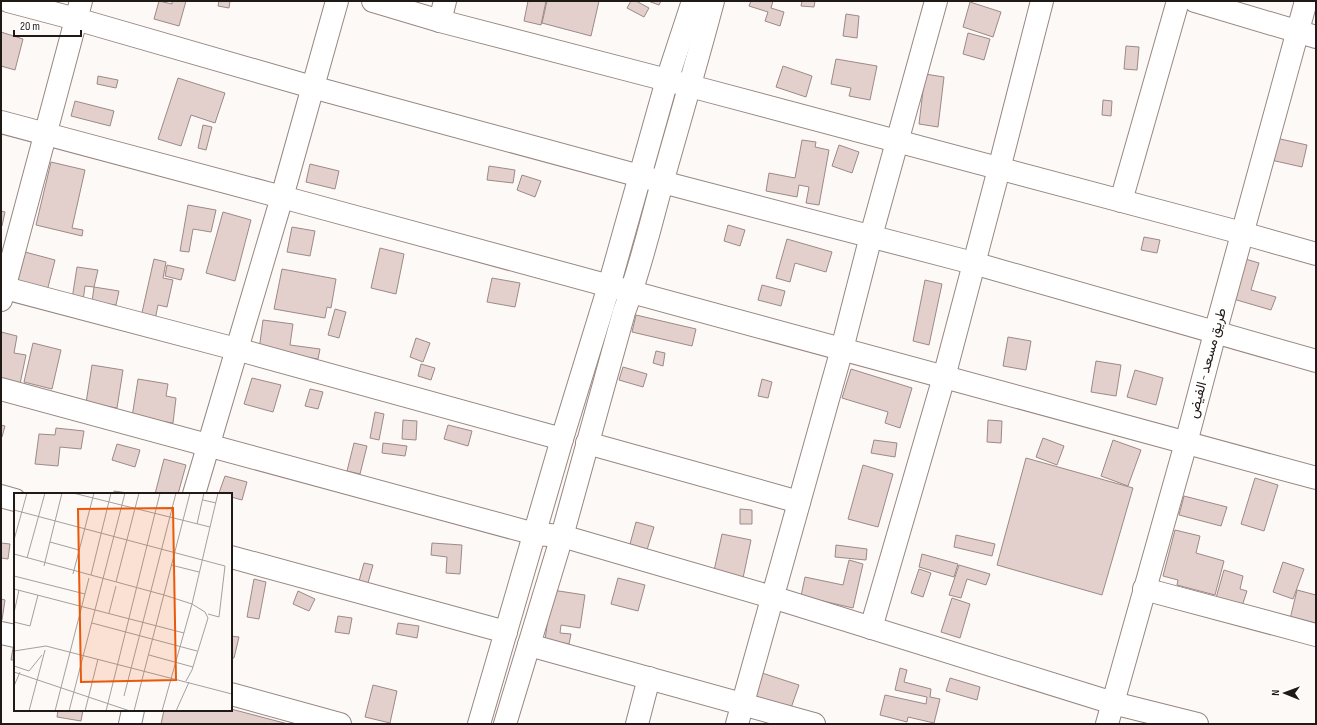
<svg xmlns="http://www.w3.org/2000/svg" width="1317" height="725" font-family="'Sofia Sans Condensed',Vazirmatn,sans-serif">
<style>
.building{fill:#e3cfcb;stroke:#9c8a87}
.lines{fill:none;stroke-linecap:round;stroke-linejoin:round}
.minor-casing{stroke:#988780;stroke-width:24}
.secondary-casing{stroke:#988780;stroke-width:24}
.primary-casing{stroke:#988780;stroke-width:24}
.minor{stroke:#fff;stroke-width:22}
.secondary{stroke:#fff;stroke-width:22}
.primary{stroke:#fff;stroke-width:22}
.labels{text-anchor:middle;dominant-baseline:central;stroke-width:3.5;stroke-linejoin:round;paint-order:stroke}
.street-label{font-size:14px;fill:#201a17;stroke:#fff}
.inset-road{fill:none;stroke:#a5a09d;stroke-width:1}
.view{fill:#e8590c;fill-opacity:0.15;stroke:#e8590c;stroke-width:2}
.inset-edge{fill:none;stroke:#201a17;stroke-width:2}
</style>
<rect width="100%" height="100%" fill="#fdf9f7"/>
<g class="building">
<path d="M159,1L172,4V1H186L179,26L154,19Z"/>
<path d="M219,1H230L229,8L218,6Z"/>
<path d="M528,1H546L541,25L524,21Z"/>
<path d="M547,1H599L591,36L542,23Z"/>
<path d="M631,1H636L649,8L644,17L627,8Z"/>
<path d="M648,1H661L659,5Z"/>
<path d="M751,1H773L771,8L784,12L780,26L765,21L768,12L749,6Z"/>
<path d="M802,1H815L814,7L801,6Z"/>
<path d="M970,2L1001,12L993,37L963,27Z"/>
<path d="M846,14L859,16L857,38L843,36Z"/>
<path d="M1,32L23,39L15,70L1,66Z"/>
<path d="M968,33L990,39L984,60L963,54Z"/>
<path d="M1126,46L1139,47L1137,70L1124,69Z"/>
<path d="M836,59L877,66L870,100L849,96L851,88L831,84Z"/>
<path d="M783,66L812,76L806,97L776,87Z"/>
<path d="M925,74L944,77L938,127L919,124Z"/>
<path d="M98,76L118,80L116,88L97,84Z"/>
<path d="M178,78L225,93L215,123L191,115L181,146L158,139Z"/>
<path d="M1103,100L1112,101L1111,116L1102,115Z"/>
<path d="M75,101L114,111L110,126L71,116Z"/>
<path d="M203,125L212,127L206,150L198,148Z"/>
<path d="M1276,138L1307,145L1302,167L1271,160Z"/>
<path d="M802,140L816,142L815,147L829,150L819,205L806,203L809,187L799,185L797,197L766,191L769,173L795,178Z"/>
<path d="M839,145L859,152L852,173L832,166Z"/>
<path d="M51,162L85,170L72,228L83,230L82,236L36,225Z"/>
<path d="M310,164L339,171L335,189L306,182Z"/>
<path d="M489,166L515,170L513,183L487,180Z"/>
<path d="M522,175L541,181L535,197L517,190Z"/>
<path d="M188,205L216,210L211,232L193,229L189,252L180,251Z"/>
<path d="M1,211L5,212L2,226L1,225Z"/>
<path d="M223,212L251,220L235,281L206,273Z"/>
<path d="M728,225L745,230L740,246L724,241Z"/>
<path d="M292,227L315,231L310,256L287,252Z"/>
<path d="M1144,237L1160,240L1157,253L1141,250Z"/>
<path d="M787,239L832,252L826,272L795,263L790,282L776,278Z"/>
<path d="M380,248L404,254L396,294L371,288Z"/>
<path d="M25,252L55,260L47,291L17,283Z"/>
<path d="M1242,258L1259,263L1251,290L1276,297L1271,310L1230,298Z"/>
<path d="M154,259L166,262L163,278L173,280L167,307L158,305L155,320L141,317Z"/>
<path d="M167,265L184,269L181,280L165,276Z"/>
<path d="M77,267L98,270L94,287L85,286L83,301L72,299Z"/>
<path d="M282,269L336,279L331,308L327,307L325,318L274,309Z"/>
<path d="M492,278L520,283L515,307L487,302Z"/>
<path d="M925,280L942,284L929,345L913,341Z"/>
<path d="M762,285L785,291L781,306L758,300Z"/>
<path d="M94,287L119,291L116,305L92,302Z"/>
<path d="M335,309L346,312L339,338L328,335Z"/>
<path d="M636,315L696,329L692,346L632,332Z"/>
<path d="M263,320L293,324L290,345L320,349L318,359L259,350Z"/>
<path d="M1,332L17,336L14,353L26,355L20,384L1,380Z"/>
<path d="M1008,337L1031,341L1026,370L1003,366Z"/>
<path d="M416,338L430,343L423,362L410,357Z"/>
<path d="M33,343L61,350L52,389L24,382Z"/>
<path d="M656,351L665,353L663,366L653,363Z"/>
<path d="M1096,361L1121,365L1116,396L1091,392Z"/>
<path d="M421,364L435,368L431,380L418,376Z"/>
<path d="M92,365L123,370L117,408L86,403Z"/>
<path d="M623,367L647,374L643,387L619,380Z"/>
<path d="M851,369L912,388L900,428L885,423L888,412L842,398Z"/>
<path d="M1135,370L1163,378L1156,405L1127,397Z"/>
<path d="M252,378L281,385L273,412L244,404Z"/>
<path d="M138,379L168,384L166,396L176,398L173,423L132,417Z"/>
<path d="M762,379L772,382L768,398L758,396Z"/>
<path d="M310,389L323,392L318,409L305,406Z"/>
<path d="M375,412L384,414L379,440L370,438Z"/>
<path d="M403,420L417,421L416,440L402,439Z"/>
<path d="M988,420L1002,421L1001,443L987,442Z"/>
<path d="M1,425L5,426L2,437H1Z"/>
<path d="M448,425L472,431L468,446L444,439Z"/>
<path d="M56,428L84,431L81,449L60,447L58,466L35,464L39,434L55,435Z"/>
<path d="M1043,438L1064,446L1057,465L1036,457Z"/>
<path d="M874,440L897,443L895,457L871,453Z"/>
<path d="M1113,440L1141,450L1128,486L1101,476Z"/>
<path d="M354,443L367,446L360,474L347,471Z"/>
<path d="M383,443L407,446L405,456L382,453Z"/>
<path d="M117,444L140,450L135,467L112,460Z"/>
<path d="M1026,458L1133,488L1102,595L997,565Z"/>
<path d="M164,459L186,465L178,494H155Z"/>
<path d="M863,465L893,474L878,527L848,519Z"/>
<path d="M225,476L247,482L242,500L231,497V494L219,493Z"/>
<path d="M1255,478L1278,485L1264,531L1241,524Z"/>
<path d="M114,491L135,494H114Z"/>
<path d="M1184,496L1227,507L1221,526L1179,515Z"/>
<path d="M740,509L752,510V524H740Z"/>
<path d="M636,522L654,527L647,550L630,544Z"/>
<path d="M1175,530L1200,536L1196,553L1224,561L1215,595L1177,585L1178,580L1163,576Z"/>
<path d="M722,534L751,540L743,578L714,571Z"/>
<path d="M956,535L995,544L992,556L954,547Z"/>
<path d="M1,543L10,544L8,559L1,558Z"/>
<path d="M432,543L462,545L460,574L446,573L447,557L431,555Z"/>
<path d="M836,545L867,549L866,560L835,557Z"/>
<path d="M922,554L958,564L954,577L919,567Z"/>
<path d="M849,560L863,564L853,608L801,596L805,577L843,585Z"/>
<path d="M1283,562L1304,569L1293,599L1273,592Z"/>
<path d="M364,563L373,565L366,590L357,588Z"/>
<path d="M959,565L990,574L986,585L967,579L961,598L949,595Z"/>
<path d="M919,569L931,573L923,597L911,593Z"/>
<path d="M1224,570L1243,576L1240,589L1247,591L1242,606L1216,598Z"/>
<path d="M618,578L645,585L638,611L611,604Z"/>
<path d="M254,579L266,582L259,619L247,617Z"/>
<path d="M552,590L585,595L580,628L561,625L560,633L571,634L569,644L545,640Z"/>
<path d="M1297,590L1316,595V626L1290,619Z"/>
<path d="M298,591L315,599L309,611L293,604Z"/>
<path d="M952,598L970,604L960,638L941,632Z"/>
<path d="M1,599L5,600L2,620H1Z"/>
<path d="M338,616L352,618L349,634L335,632Z"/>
<path d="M398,623L419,626L417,638L396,634Z"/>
<path d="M231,636L239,637L234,658H231Z"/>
<path d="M13,648H15V660H11Z"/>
<path d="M900,668L907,670L904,682L931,689L930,697L940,699L934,723L908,717L907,722L880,715L885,695L926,704L927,697L895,690Z"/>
<path d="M762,673L799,685L791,708L755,696Z"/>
<path d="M950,678L980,687L977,700L946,691Z"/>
<path d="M373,685L397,691L390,723L365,717Z"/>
<path d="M231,709L288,724H161L164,710Z"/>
<path d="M58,710H83L81,721L57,717Z"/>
</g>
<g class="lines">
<g class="minor-casing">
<g id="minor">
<path d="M8,1L76,19L312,87L662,182L973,263L1316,361"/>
<path d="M373,1L440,21L690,86L1242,233L1316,254"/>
<path d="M1195,1L1316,37"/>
<path d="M440,21L445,1"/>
<path d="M1,122L282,197L1316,478"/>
<path d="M1121,201L1178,1"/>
<path d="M1,287L236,349L562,439"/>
<path d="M1,300L81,1"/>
<path d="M1,389L535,534L562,536L772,597L1113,703L1197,724"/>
<path d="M587,443L799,502"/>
<path d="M194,494L282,197L337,1"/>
<path d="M1,496L15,500"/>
<path d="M231,557L506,632"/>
<path d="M1144,589L1316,635"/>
<path d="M871,628L944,377L999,169L1042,1"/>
<path d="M1,633L15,636"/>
<path d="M529,645L814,724"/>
<path d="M231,694L340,724"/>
<path d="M130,724L133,710"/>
<path d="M637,724L649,678"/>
<path d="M737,724L842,349L871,236L936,1"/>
</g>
</g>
<g class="secondary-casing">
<g id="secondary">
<path d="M479,724L562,439L609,286L667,80L693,1"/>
<path d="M505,724L562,536L624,312C640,270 650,226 662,183C679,122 697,62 713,1"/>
</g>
</g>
<g class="primary-casing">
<path id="primary" d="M1107,724L1186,443L1215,333L1306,1"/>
</g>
<use href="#minor" class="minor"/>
<use href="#secondary" class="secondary"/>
<use href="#primary" class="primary"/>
</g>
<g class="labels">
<g class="street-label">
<text transform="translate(1207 363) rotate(-75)">طريق مسعد - الفيض</text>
</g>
</g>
<g transform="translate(14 493)">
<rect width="218" height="218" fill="#fdf9f7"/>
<path class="inset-road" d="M59,0L196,34M189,7L202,10M0,17L211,73L205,124L194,121M183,31L190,0M0,47L13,0M36,49L65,57M0,61L150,102L178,111L191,119L194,125L178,177L172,188M13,65L31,0M157,72L185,79M30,73L48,0M59,81L80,0M77,82L97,0M0,83L71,101M102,89L125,0M0,96L170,140M0,120L5,97M95,120L102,93M0,129L16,133L24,102M78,130L183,158M0,158L32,153L218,201M135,162L179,174M0,173L15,178L28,162M0,179L116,218M0,193L6,179M110,203L162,0M15,218L31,157M41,218L75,85M55,218L111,0M71,218L84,166M92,218L146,0M120,218L176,0M148,218L178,111L204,0M162,218L175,189"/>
<path class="view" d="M159,15L162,187L67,189L64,16Z"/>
<rect width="218" height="218" class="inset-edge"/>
</g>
<rect width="1317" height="725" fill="none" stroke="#201a17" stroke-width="4"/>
<g transform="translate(1285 693) rotate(271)" stroke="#ffffff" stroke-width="3" paint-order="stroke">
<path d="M0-3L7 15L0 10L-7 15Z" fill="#201a17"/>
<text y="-6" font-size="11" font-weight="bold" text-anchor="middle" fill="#201a17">N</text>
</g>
<path d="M14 30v6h67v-6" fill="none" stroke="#201a17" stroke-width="2"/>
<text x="20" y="30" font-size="12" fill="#201a17" stroke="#ffffff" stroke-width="3" paint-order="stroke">20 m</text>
</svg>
